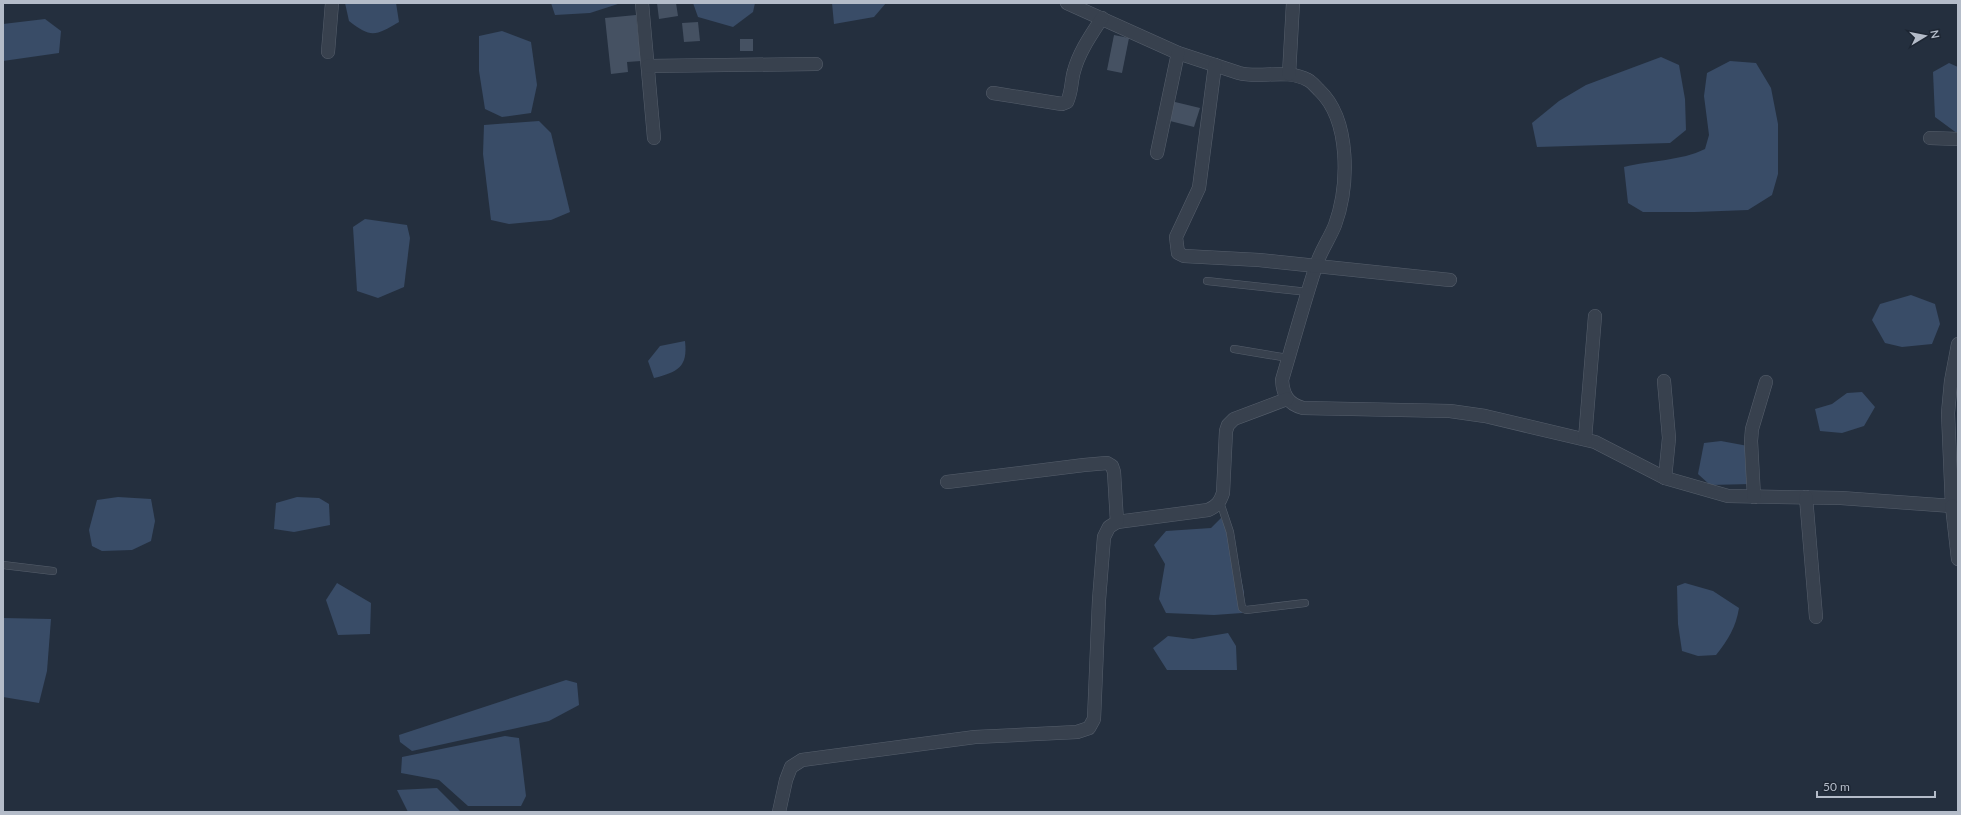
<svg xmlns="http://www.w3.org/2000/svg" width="1961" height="815" font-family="Lato,sans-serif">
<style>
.water{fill:#394c67}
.building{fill:#455162}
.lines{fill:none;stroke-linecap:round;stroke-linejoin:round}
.lane-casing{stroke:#565f6c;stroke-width:8}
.street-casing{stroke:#565f6c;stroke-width:14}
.lane{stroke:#38414e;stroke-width:7}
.street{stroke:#38414e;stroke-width:13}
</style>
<rect width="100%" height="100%" fill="#242f3e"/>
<g class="water">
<path d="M345,3H396L399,22C375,36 371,38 349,21Z"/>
<path d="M551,3H621L590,13L555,15Z"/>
<path d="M693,3H755L753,12L733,27L698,17Z"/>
<path d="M832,3H886L874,17L834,24Z"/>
<path d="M45,19L61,31L59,53L3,61V24Z"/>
<path d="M502,31L531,42L537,85L531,113L502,117L485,109L479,71V36Z"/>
<path d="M1661,57L1679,65L1685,99L1686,130L1670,143L1537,147L1532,123L1559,101L1586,85Z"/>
<path d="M1730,61L1756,63L1771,88L1778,124V174L1772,195L1748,210L1695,212H1643L1628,203L1624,167C1651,160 1681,161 1705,149L1709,135L1704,96L1707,73Z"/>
<path d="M1949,63L1958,67V134L1935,117L1933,72Z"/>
<path d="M539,121L551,133L570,212L551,220L509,224L491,220L483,154L484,125Z"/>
<path d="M365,219L407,225L410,238L404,287L378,298L357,291L353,227Z"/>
<path d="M1911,295L1935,304L1940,324L1932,344L1902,347L1885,343L1872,320L1880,304Z"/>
<path d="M685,341C688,367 678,372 654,378L648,361L660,346Z"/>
<path d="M1862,392L1875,407L1864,426L1842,433L1820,431L1815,409L1832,404L1847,393Z"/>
<path d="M1721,441L1748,446L1751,484L1710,485L1698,474L1704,443Z"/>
<path d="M118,497L151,499L155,521L151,541L132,550L102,551L92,546L89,530L97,500Z"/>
<path d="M297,497L319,498L329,504L330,525L294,532L274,529L276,503Z"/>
<path d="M1221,518L1233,543L1244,592L1242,613L1214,615L1166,613L1159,599L1165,564L1154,545L1166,531L1211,528Z"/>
<path d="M337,583L371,603L370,634L338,635L326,600Z"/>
<path d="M1685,583L1713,591L1739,608C1736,627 1728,640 1716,655L1698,656L1682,651L1678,624L1677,586Z"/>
<path d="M3,618L51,619L47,671L39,703L3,697Z"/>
<path d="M1228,633L1236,646L1237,670H1167L1153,648L1168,636L1193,639Z"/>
<path d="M566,680L577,683L579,705L549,721L412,751L400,742L399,735Z"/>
<path d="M505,736L519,738L526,796L521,806H468L439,780L401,773L402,757Z"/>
<path d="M437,788L461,812H408L397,790Z"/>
</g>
<g class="building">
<path d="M657,3H676L678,16L659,19Z"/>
<path d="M636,15L641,61L627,62L628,72L611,74L605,18Z"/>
<path d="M698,22L700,41L684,42L682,23Z"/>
<path d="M1114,35L1129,38L1122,73L1107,70Z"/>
<rect x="740" y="39" width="13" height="12"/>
<path d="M1171,101L1200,108L1194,127L1166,120Z"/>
</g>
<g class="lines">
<g class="lane-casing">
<g id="lane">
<path d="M1207,281L1308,292"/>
<path d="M1234,349L1288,358"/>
<path d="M1220,502L1230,532L1242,608L1246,610L1305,603"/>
<path d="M3,565L53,571"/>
</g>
</g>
<g class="street-casing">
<g id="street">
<path d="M642,3L654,138"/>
<path d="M1067,3L1178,53L1239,73C1261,79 1286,68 1308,80C1312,82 1315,86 1319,90C1351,120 1349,186 1335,225C1329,240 1319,253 1315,269C1303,306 1293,343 1282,380C1283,395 1288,404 1303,408L1450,411L1485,416L1595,442L1665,478L1728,496L1841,498L1952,506L1948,413L1951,381L1958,344"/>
<path d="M328,52L332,3"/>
<path d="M1215,65L1199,188L1176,237L1178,253L1184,256L1259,260L1450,280"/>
<path d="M648,66L816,64"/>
<path d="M1289,74L1293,3"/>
<path d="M993,93L1062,104L1067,102C1072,92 1071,81 1074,71C1079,52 1091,35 1102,18"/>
<path d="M1930,138L1958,139"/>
<path d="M1157,153L1178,53"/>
<path d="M1664,381L1669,438L1665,478"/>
<path d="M1585,439L1595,316"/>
<path d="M1754,497L1751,441L1752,429L1766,382"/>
<path d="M1806,497L1816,617"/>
<path d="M1952,506L1958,559"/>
<path d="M1117,522L1208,510C1217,506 1220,502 1223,493L1226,431L1228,425L1234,419L1287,399"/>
<path d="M779,812L786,780L791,767L802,760L975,737L1077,732L1089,728L1094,719L1099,600L1104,537L1109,527L1117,522L1114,472L1112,466L1107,463L1084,465L947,482"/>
</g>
</g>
<use href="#lane" class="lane"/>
<use href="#street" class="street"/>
</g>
<rect width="1961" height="815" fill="none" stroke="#b4bcc9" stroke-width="8"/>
<g transform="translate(1925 36) rotate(80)" stroke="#1d2633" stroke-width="3" paint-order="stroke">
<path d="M0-3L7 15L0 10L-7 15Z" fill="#b4bcc9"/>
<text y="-6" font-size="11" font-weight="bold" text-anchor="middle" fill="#b4bcc9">N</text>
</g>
<path d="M1817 791v6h118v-6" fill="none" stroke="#b4bcc9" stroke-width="2"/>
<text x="1823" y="791" font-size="12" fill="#b4bcc9" stroke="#1d2633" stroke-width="3" paint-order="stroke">50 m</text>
</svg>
